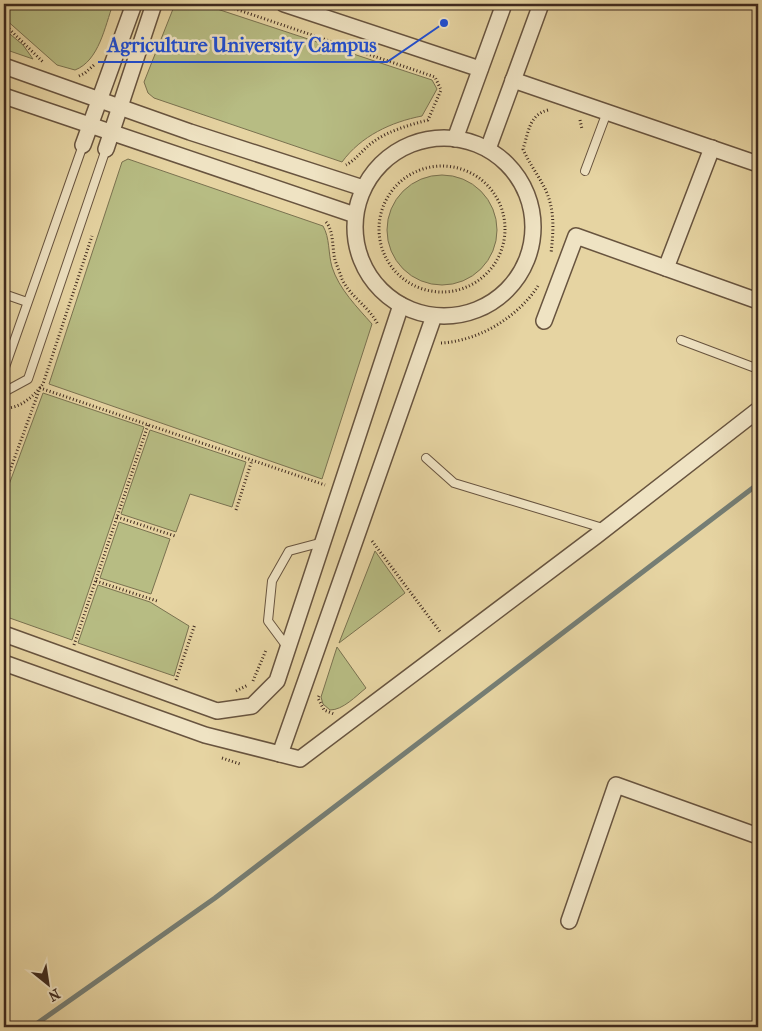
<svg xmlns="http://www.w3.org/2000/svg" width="762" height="1031" font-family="'IM FELL French Canon',serif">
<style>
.green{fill:#b7bc83;stroke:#7a7250}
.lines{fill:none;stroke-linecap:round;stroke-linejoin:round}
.stream{stroke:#757e75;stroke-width:5}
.lane-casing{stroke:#68543f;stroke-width:10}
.street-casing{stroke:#68543f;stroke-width:18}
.path{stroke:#3e291e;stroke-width:3;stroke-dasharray:1 2.5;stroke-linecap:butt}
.lane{stroke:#efe3c3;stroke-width:8}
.street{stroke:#efe3c3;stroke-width:15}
.leader{fill:none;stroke:#1d4ed8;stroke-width:2}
.callout-dot{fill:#1d4ed8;stroke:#efe3c3;stroke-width:2}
.callout-label{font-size:20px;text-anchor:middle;font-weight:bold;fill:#1d4ed8;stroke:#efe3c3;stroke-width:5;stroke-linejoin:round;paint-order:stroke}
</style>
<rect width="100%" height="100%" fill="#e6d4a2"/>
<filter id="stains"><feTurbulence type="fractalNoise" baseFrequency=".004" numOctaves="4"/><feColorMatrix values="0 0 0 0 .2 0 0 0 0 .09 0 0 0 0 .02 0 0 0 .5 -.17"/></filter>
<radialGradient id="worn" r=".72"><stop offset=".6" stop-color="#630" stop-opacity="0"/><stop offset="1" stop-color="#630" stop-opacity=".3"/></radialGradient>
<g class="green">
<path d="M4,4H113C105,26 99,61 75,70L57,65L4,18Z"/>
<path d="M175,4H202L432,80L437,89L422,116C391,122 361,136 342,162L154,98L148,93L144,82Z"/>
<path d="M4,29L23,45L33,59L4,49Z"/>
<path d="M128,159L323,226C330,238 328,253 332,267C339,289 357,307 372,324L322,479L49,384L122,162Z"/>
<circle cx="442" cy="230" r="55"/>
<path d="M43,393L144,427L72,640L4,616V498Z"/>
<path d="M150,430L246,462L232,507L190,494L176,532L121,514Z"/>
<path d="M119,522L170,539L151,594L100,578Z"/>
<path d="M375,551L405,593L339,643Z"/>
<path d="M98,585L150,602L189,626L174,676L78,643Z"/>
<path d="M337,647L366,688C356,696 343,710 330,710L323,704L321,697Z"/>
</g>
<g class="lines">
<path class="stream" d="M32,1027L215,898L758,484"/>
<g class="lane-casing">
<g id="lane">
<path d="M585,171L607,112"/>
<path d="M4,294L27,302"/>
<path d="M681,340L758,369"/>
<path d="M4,370L83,145"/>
<path d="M4,392L28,379L106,149"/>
<path d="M426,458L454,483L606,529"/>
<path d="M288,648L268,621L272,581L289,551L323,542"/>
</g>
</g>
<g class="street-casing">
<g id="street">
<path d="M284,4L480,69"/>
<path d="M4,66L190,132L363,188"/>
<path d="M513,80L758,164"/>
<path d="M4,96L355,215"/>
<circle cx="444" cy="227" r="89"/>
<path d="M455,139L504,4"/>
<path d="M83,145L134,4"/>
<path d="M106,149L154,4"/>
<path d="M488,149L541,4"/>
<path d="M666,268L712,148"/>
<path d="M544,321L576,236L758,301"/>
<path d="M4,634L217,711L252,706L277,681L401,305"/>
<path d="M4,663L205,735L300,759L596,536L758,410"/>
<path d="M280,754L434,316"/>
<path d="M569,921L616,785L758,836"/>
</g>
</g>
<g class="path">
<path d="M221,4L435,77L441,90L428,120C409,125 388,131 373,142C363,149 356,160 346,165"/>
<path d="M4,24L44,63"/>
<path d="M79,76L85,73L94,65"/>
<path d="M548,110C529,115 529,131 523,149C528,161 536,172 542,183C555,205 554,228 551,253"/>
<path d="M580,120L582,129"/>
<circle cx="442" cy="229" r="63"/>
<path d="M326,222C334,231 332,248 335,260C337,266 340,273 342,279C350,297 370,307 378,325"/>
<path d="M441,343C479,341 518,317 538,286"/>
<path d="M4,408C20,409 34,396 43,384L92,236"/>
<path d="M4,487L40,388L325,485"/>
<path d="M236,510L252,460"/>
<path d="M117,517L175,536"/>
<path d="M372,541L441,633"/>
<path d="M96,581L157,601"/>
<path d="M74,645L148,425"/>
<path d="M176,680L195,624"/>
<path d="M253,681L266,650"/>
<path d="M236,691L248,685"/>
<path d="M319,696L318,698L324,710L334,714"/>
<path d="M222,758L240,764"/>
</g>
<use href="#lane" class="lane"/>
<use href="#street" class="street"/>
</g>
<path class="leader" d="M444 23L387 62H98"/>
<circle class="callout-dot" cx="444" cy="23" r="5"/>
<g class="callout-label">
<text x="242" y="52">Agriculture University Campus</text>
</g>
<rect width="762" height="1031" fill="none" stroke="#e6d4a2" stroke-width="20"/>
<rect x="5" y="5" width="752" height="1021" fill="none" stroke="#3e291e" stroke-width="2.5"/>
<rect x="10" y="10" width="742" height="1011" fill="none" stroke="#3e291e"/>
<g transform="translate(48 984) rotate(150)" stroke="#efe3c3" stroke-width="4" paint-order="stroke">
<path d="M0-4L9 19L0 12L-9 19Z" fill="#3e291e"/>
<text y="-8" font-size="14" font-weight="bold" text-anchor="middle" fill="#3e291e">N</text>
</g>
<rect width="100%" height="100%" filter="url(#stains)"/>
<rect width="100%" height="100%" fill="url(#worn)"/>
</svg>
